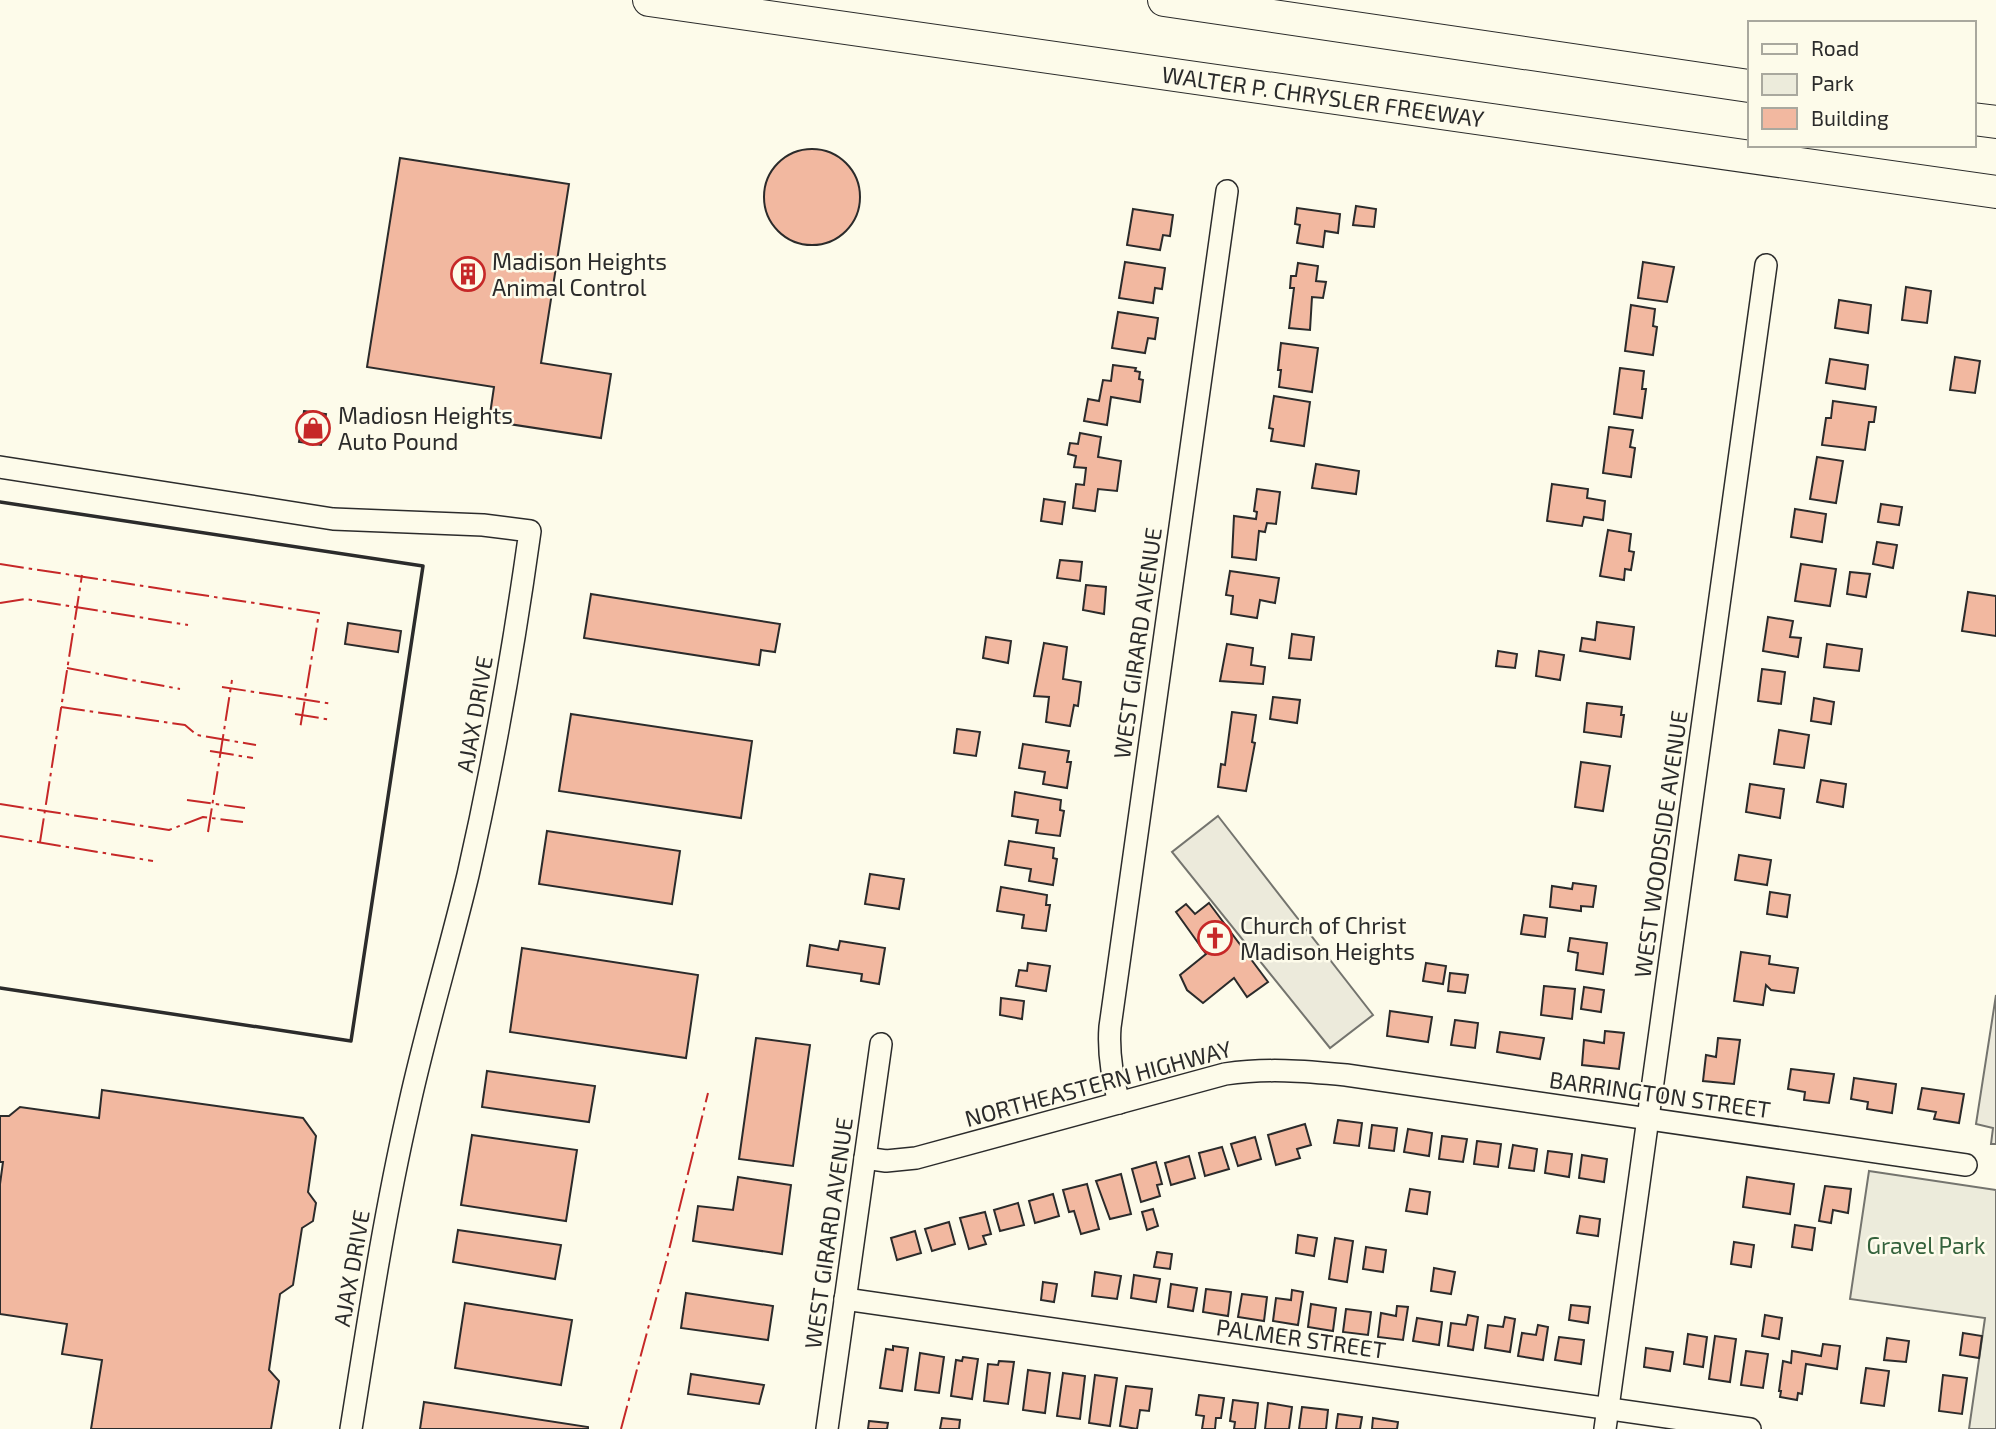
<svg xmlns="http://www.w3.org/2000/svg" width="1996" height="1429" font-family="'Exo 2',sans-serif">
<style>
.green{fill:#ecebdb;stroke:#74746e;stroke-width:2}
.parking{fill:#eceadb;stroke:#74746e;stroke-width:2}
.building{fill:#f2b8a0;stroke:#2b2b2b;stroke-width:2}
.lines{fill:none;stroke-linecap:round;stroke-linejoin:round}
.minor-casing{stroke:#2b2b2b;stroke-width:24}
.highway-casing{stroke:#2b2b2b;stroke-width:34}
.minor{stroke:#fdfbea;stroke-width:21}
.highway{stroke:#fdfbea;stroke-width:32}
.wall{stroke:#2b2b2b;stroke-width:3.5}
.power{stroke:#c62828;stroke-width:2;stroke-dasharray:24 5 3.5 5;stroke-linecap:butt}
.labels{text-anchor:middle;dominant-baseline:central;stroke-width:5;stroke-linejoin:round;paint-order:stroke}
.street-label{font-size:23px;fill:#2b2b2b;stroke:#fdfbea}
.poi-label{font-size:23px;fill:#2b2b2b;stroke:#fdfbea;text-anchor:start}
.park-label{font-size:23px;fill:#34623c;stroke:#fdfbea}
</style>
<rect width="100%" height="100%" fill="#fdfbea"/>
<path class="green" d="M1869,1171L1996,1190V1429H1969L1985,1318L1850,1299Z"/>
<g class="parking">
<path d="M1218,816L1373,1015L1330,1048L1172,852Z"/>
<path d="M1996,995V1144H1991L1993,1128L1976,1124Z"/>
</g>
<g class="building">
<circle cx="812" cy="197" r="48"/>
<path d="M400,158L569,184L541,363L611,374L601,438L489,421L494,387L367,367Z"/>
<path d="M1356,206L1376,209L1374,227L1353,225Z"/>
<path d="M1297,208L1340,214L1338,233L1325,231L1323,247L1297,243L1300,225L1295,224Z"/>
<path d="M1133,209L1173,215L1170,236L1163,235L1160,250L1127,245Z"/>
<path d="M1125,262L1165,268L1162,289L1155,288L1153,303L1119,298Z"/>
<path d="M1643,262L1674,267L1667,302L1638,298Z"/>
<path d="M1298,263L1318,266L1316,281L1326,282L1323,298L1312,297L1310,330L1289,328L1294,288H1290L1291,276H1296Z"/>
<path d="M1906,287L1931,291L1927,323L1902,320Z"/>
<path d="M1839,300L1871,305L1868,333L1835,328Z"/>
<path d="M1631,305L1655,309L1653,326L1657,327L1653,355L1625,351Z"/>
<path d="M1118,312L1158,318L1155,339L1148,338L1145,353L1112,348Z"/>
<path d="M1281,343L1318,348L1312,392L1279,387L1281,370H1278Z"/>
<path d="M1955,357L1980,361L1975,393L1950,390Z"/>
<path d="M1830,359L1868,365L1865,389L1826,383Z"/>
<path d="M1113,365L1136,368L1135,371L1140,372L1139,379L1143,380L1140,402L1111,397L1107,425L1084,421L1088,399L1099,401L1103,380L1111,381Z"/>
<path d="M1620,368L1644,371L1642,389H1646L1642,418L1614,414Z"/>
<path d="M1274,396L1310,402L1304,446L1271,441L1273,429L1269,428Z"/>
<path d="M1833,401L1876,407L1874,422H1869L1865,450L1822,445L1826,418H1831Z"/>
<path d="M304,411L326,414L321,445L299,442Z"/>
<path d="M1609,427L1633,430L1630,447L1635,448L1631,477L1603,473Z"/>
<path d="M1080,433L1101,437L1098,457L1121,461L1117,491L1098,489L1095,511L1073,508L1076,484L1084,485L1086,468L1074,467L1076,456L1068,454L1070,443L1078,444Z"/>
<path d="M1817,457L1843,461L1836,503L1810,499Z"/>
<path d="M1316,464L1359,471L1356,494L1312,488Z"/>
<path d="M1552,484L1588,489L1587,498L1605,501L1603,520L1584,517L1582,526L1547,521Z"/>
<path d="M1257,489L1280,492L1276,524L1267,523L1265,532L1259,531L1256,560L1232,557L1234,516L1256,519L1257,512L1254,511Z"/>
<path d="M1044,499L1065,502L1062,524L1041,521Z"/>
<path d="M1881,504L1902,507L1899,525L1878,522Z"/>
<path d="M1795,509L1826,514L1822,542L1791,537Z"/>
<path d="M1608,530L1631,534L1629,551L1634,552L1631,570L1625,569L1624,580L1600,576Z"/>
<path d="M1877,542L1897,545L1893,568L1873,564Z"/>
<path d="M1060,560L1082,562L1080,581L1057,578Z"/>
<path d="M1801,564L1836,569L1830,606L1795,601Z"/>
<path d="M1230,571L1279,578L1275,603L1260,600L1257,618L1231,614L1233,596L1226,595Z"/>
<path d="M1850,572L1870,574L1866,597L1847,594Z"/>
<path d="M1086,585L1106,587L1104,614L1083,610Z"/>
<path d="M1968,592L1996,596V636L1962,631Z"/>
<path d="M591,594L780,624L775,652L761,650L759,665L584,638Z"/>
<path d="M1768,617L1793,621L1790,637L1801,638L1798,657L1763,651Z"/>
<path d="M1597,622L1634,627L1630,659L1580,651L1582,638L1595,640Z"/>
<path d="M348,623L401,631L398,652L345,644Z"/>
<path d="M1292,634L1314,637L1311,660L1289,658Z"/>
<path d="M986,637L1011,641L1008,663L983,658Z"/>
<path d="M1044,643L1067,647L1063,679L1081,682L1078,706L1074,705L1070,726L1046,722L1049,697L1034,696Z"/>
<path d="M1227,644L1253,648L1251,665L1265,667L1263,684L1220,681Z"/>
<path d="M1827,644L1862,649L1859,671L1824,667Z"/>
<path d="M1498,651L1517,654L1515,668L1496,666Z"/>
<path d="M1539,651L1564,655L1560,680L1536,676Z"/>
<path d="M1762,669L1785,672L1781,704L1758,701Z"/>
<path d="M1273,697L1300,700L1297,723L1270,719Z"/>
<path d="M1814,698L1834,702L1831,724L1811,721Z"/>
<path d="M1587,703L1622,707L1621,715H1624L1621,737L1584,732Z"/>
<path d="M1232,712L1256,715L1252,742L1255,743L1246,791L1218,787L1221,764L1225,765Z"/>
<path d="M571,714L752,741L741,818L559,791Z"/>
<path d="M957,729L980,732L976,756L954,753Z"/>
<path d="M1779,730L1809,735L1804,768L1774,764Z"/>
<path d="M1023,744L1069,751L1067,762H1071L1067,788L1043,784L1045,772L1019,768Z"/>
<path d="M1581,762L1610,766L1603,811L1575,807Z"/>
<path d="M1821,780L1846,784L1843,807L1817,802Z"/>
<path d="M1750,784L1784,789L1780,818L1746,812Z"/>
<path d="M1015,792L1061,800L1060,810L1064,811L1060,836L1036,833L1038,820L1012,816Z"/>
<path d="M547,831L680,851L672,904L539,884Z"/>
<path d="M1009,841L1054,848L1053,858L1057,859L1053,885L1029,881L1031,869L1005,865Z"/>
<path d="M1739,855L1771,860L1767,885L1735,880Z"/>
<path d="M870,874L904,879L899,909L865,904Z"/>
<path d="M1573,883L1596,886L1593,907L1581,906V911L1550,907L1552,886L1572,889Z"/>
<path d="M1001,887L1047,895L1046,905H1050L1046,931L1022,928L1024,915L997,911Z"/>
<path d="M1770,892L1790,895L1787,917L1767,914Z"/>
<path d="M1209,903L1268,982L1247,997L1234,978L1203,1003L1187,990L1180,975L1206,954L1176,912L1186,904L1195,914Z"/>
<path d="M1524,915L1547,918L1545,937L1521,934Z"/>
<path d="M1570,938L1607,943L1603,974L1576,970L1578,953L1568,951Z"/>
<path d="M840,941L885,948L879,984L861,981L862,974L807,966L810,945L838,950Z"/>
<path d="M522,948L698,975L686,1058L510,1032Z"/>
<path d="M1741,952L1770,956L1769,964L1798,968L1794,993L1771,990L1766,985L1763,1005L1734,1001Z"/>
<path d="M1028,963L1050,966L1046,991L1016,986L1019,970L1027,971Z"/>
<path d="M1426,963L1446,966L1443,984L1423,981Z"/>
<path d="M1450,973L1468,975L1465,993L1448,991Z"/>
<path d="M1544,986L1575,989L1572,1019L1541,1015Z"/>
<path d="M1584,987L1604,990L1601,1012L1581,1009Z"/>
<path d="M1001,998L1024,1001L1022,1019L1000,1015Z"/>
<path d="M1390,1011L1432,1017L1428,1042L1387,1036Z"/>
<path d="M1455,1020L1478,1023L1475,1048L1451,1045Z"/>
<path d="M1605,1031L1624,1033L1619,1069L1582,1065L1584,1040L1604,1043Z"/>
<path d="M1500,1032L1544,1038L1540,1059L1497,1052Z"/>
<path d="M756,1038L810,1045L793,1166L739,1159Z"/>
<path d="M1718,1038L1740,1040L1734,1084L1703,1081L1706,1055L1716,1057Z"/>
<path d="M1791,1069L1834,1074L1829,1103L1804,1100L1805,1092L1788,1089Z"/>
<path d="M487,1071L595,1086L589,1122L482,1107Z"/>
<path d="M1854,1078L1896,1084L1892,1113L1867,1109L1868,1102L1851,1099Z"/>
<path d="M1922,1088L1964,1094L1959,1123L1934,1119L1936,1112L1918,1109Z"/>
<path d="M102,1090L303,1118L316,1136L308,1192L316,1203L313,1221L302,1228L293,1285L280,1294L269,1370L279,1381L271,1429H91L102,1360L62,1354L67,1324L0,1314V1184L3,1162H0V1116H9L20,1107L99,1118Z"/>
<path d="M1338,1120L1362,1123L1359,1146L1334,1143Z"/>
<path d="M1305,1124L1311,1145L1297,1149L1300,1158L1276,1165L1268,1135Z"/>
<path d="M1372,1125L1397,1128L1394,1151L1369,1148Z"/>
<path d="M1408,1129L1432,1133L1429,1156L1404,1152Z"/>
<path d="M472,1135L577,1150L566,1221L461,1205Z"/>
<path d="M1442,1136L1467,1139L1463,1162L1439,1159Z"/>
<path d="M1255,1137L1261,1159L1238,1166L1231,1144Z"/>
<path d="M1477,1141L1501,1144L1498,1167L1474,1164Z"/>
<path d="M1513,1145L1537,1149L1534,1171L1509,1168Z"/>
<path d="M1222,1147L1229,1169L1205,1176L1199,1153Z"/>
<path d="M1548,1151L1572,1154L1569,1177L1545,1173Z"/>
<path d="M1582,1155L1607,1159L1604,1182L1579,1178Z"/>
<path d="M1189,1156L1195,1178L1171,1185L1165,1163Z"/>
<path d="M1156,1162L1162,1184L1157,1185L1160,1196L1141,1202L1132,1169Z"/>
<path d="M1121,1174L1131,1214L1110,1219L1096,1181Z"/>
<path d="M738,1177L791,1185L782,1254L693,1241L698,1206L733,1210Z"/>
<path d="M1747,1177L1794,1184L1790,1214L1743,1207Z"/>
<path d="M1087,1184L1099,1229L1081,1234L1074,1211L1069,1212L1063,1190Z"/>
<path d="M1825,1186L1851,1189L1848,1213L1833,1210L1831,1223L1819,1221Z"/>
<path d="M1410,1189L1430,1192L1427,1214L1406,1211Z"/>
<path d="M1053,1194L1059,1216L1035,1223L1029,1201Z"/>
<path d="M1018,1203L1024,1225L1000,1231L994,1210Z"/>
<path d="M1153,1209L1158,1226L1147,1230L1142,1212Z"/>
<path d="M985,1212L991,1234L983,1236L986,1244L969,1249L960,1218Z"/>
<path d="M1580,1216L1600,1219L1598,1236L1577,1233Z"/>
<path d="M949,1222L955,1244L932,1251L925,1229Z"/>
<path d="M1795,1225L1815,1228L1812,1250L1792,1247Z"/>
<path d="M458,1230L561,1245L555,1279L453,1262Z"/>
<path d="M915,1231L921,1253L897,1260L891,1238Z"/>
<path d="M1298,1235L1317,1238L1314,1256L1296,1253Z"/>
<path d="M1335,1238L1353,1241L1347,1282L1329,1279Z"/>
<path d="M1734,1242L1754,1245L1751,1267L1731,1264Z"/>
<path d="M1366,1247L1386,1250L1383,1272L1363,1269Z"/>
<path d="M1157,1252L1172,1254L1170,1269L1154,1267Z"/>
<path d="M1434,1268L1455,1272L1451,1294L1431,1291Z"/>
<path d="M1095,1272L1121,1276L1117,1299L1092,1296Z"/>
<path d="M1134,1275L1160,1279L1156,1302L1131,1298Z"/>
<path d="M1043,1282L1057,1284L1054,1302L1041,1300Z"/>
<path d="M1171,1284L1197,1288L1193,1311L1168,1307Z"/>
<path d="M1206,1289L1231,1292L1228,1316L1203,1312Z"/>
<path d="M1292,1290L1303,1292L1298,1325L1273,1321L1276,1298L1291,1300Z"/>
<path d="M686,1293L773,1306L768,1340L681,1328Z"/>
<path d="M1242,1294L1267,1297L1264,1321L1238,1317Z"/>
<path d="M465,1303L572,1320L561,1385L455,1368Z"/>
<path d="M1311,1304L1336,1308L1333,1331L1308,1327Z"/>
<path d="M1571,1305L1590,1307L1588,1323L1569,1320Z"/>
<path d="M1397,1306L1408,1307L1403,1340L1378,1337L1381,1313L1396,1316Z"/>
<path d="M1346,1309L1371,1312L1368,1335L1343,1332Z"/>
<path d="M1468,1315L1478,1317L1473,1350L1448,1346L1451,1323L1466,1325Z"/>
<path d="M1765,1315L1782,1318L1779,1339L1762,1336Z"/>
<path d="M1505,1317L1515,1319L1510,1352L1485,1348L1488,1325L1503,1327Z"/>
<path d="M1417,1318L1442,1322L1439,1345L1413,1341Z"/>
<path d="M1538,1325L1548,1327L1543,1360L1518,1356L1522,1333L1536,1335Z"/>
<path d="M1963,1333L1982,1336L1979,1358L1960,1355Z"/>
<path d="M1688,1334L1707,1337L1703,1367L1684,1364Z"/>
<path d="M1715,1336L1736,1339L1730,1382L1709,1379Z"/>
<path d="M1559,1337L1584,1340L1581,1364L1555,1360Z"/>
<path d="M1887,1338L1909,1341L1906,1362L1884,1360Z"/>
<path d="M1823,1344L1840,1346L1837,1369L1806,1364L1802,1394L1798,1393L1797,1400L1780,1397L1781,1391H1779L1783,1361L1791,1363L1792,1351L1821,1356Z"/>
<path d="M893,1346L908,1348L902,1391L880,1388L886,1349L893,1350Z"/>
<path d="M1646,1348L1673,1352L1670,1371L1644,1367Z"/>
<path d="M1746,1351L1768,1354L1763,1388L1741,1385Z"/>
<path d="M920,1353L944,1357L939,1393L915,1390Z"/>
<path d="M963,1357L978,1359L972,1399L951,1396L956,1360L962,1361Z"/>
<path d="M999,1361L1014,1362L1008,1404L984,1401L988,1364L998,1365Z"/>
<path d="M1866,1368L1889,1371L1884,1406L1861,1403Z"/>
<path d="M1028,1370L1050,1373L1045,1413L1023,1410Z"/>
<path d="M1063,1373L1085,1376L1080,1419L1057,1416Z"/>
<path d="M691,1374L764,1385L759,1404L688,1394Z"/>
<path d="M1095,1375L1117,1378L1110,1426L1089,1423Z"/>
<path d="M1943,1375L1967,1378L1962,1414L1939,1411Z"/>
<path d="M1126,1386L1152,1389L1149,1411L1140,1410L1137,1429L1120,1426Z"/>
<path d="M1199,1395L1224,1398L1221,1418H1216L1215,1429H1202L1204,1416L1196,1415Z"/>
<path d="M1233,1400L1258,1403L1255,1429H1234L1235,1422L1230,1421Z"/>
<path d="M424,1402L588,1427V1429H420Z"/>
<path d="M1268,1403L1292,1407L1289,1429H1265Z"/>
<path d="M1302,1407L1328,1410L1326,1429H1299Z"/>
<path d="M1338,1414L1362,1417L1360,1429H1336Z"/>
<path d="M942,1418L960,1420L959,1429H940Z"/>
<path d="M1373,1418L1398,1422L1397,1429H1372Z"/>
<path d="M869,1421L888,1423L887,1429H868Z"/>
</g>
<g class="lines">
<g class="minor-casing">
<g id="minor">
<path d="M0,467L333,519L483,525L530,531C514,646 494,761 468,875C449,954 425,1032 408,1111C384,1216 368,1323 351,1429"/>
<path d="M1119,1103C1112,1077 1108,1053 1110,1027L1227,191"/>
<path d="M865,1158L886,1161L916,1158L1225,1074C1266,1068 1304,1071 1346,1075L1966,1165"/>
<path d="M845,1299L1750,1429"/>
<path d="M827,1429L881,1044"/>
<path d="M1605,1429L1766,265"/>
</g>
</g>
<g class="highway-casing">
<g id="highway">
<path d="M649,0L1996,192"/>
<path d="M1164,0L1749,86"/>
<path d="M1973,119L1996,122"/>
</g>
</g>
<use href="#minor" class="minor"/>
<use href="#highway" class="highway"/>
<path class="wall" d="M0,502L423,566L351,1041L0,988"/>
<g class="power">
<path d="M0,564L319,613L300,729"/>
<path d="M0,603L25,599L188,625"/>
<path d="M67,668L180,689"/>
<path d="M222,687L333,704"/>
<path d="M61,707L185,725L197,735L256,745"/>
<path d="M295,714L332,720"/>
<path d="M210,751L253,758"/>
<path d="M187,800L245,808"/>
<path d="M0,804L169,830L203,817L243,822"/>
<path d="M208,832L232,680"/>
<path d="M0,836L153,861"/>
<path d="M40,842L82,575"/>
<path d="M621,1429L667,1258L708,1093"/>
</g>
</g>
<defs>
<g id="building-ring" transform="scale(1.75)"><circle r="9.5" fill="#fdfbea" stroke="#c62828" stroke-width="1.5"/><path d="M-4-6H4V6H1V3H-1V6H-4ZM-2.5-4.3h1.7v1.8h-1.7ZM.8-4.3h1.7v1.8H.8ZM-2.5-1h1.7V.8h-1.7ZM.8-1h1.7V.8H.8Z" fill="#c62828"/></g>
<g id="shop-ring" transform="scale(1.75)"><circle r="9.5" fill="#fdfbea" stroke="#c62828" stroke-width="1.5"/><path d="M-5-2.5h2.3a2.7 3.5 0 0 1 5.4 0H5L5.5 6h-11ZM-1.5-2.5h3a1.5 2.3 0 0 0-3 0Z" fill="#c62828"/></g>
<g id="church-ring" transform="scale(1.75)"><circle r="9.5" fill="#fdfbea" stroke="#c62828" stroke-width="1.5"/><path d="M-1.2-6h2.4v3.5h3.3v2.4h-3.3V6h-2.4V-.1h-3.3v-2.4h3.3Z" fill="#c62828"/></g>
</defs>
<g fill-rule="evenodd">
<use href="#building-ring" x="468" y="274"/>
<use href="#shop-ring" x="313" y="428"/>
<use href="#church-ring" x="1215" y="938"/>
</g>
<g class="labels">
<g class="street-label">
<text transform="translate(1323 96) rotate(8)">WALTER P. CHRYSLER FREEWAY</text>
<text transform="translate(1137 643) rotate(-82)">WEST GIRARD AVENUE</text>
<text transform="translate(474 714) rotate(-80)">AJAX DRIVE</text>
<text transform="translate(1660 844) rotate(-82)">WEST WOODSIDE AVENUE</text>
<text transform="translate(1098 1083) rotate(-15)">NORTHEASTERN HIGHWAY</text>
<text transform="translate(1660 1094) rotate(8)">BARRINGTON STREET</text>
<text transform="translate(828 1233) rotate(-82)">WEST GIRARD AVENUE</text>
<text transform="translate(351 1268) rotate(-80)">AJAX DRIVE</text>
<text transform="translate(1301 1338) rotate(8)">PALMER STREET</text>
</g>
<g class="poi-label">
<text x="492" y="261">Madison Heights<tspan x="492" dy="26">Animal Control</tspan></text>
<text x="338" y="415">Madiosn Heights<tspan x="338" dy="26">Auto Pound</tspan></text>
<text x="1240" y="925">Church of Christ<tspan x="1240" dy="26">Madison Heights</tspan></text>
</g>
<g class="park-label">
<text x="1926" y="1245">Gravel Park</text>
</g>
</g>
<rect x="1748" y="21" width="228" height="126" fill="#fdfbea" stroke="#a9a89e" stroke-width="2"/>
<rect x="1762" y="44" width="35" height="10" fill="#fdfbea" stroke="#a9a89e" stroke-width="2"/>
<text x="1811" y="56" font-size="21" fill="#2b2b2b">Road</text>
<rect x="1762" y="74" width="35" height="21" fill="#ecebdb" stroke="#a9a89e" stroke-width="2"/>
<text x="1811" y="91" font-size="21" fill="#2b2b2b">Park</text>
<rect x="1762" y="108" width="35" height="21" fill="#f2b8a0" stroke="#a9a89e" stroke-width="2"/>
<text x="1811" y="126" font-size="21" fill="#2b2b2b">Building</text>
</svg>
